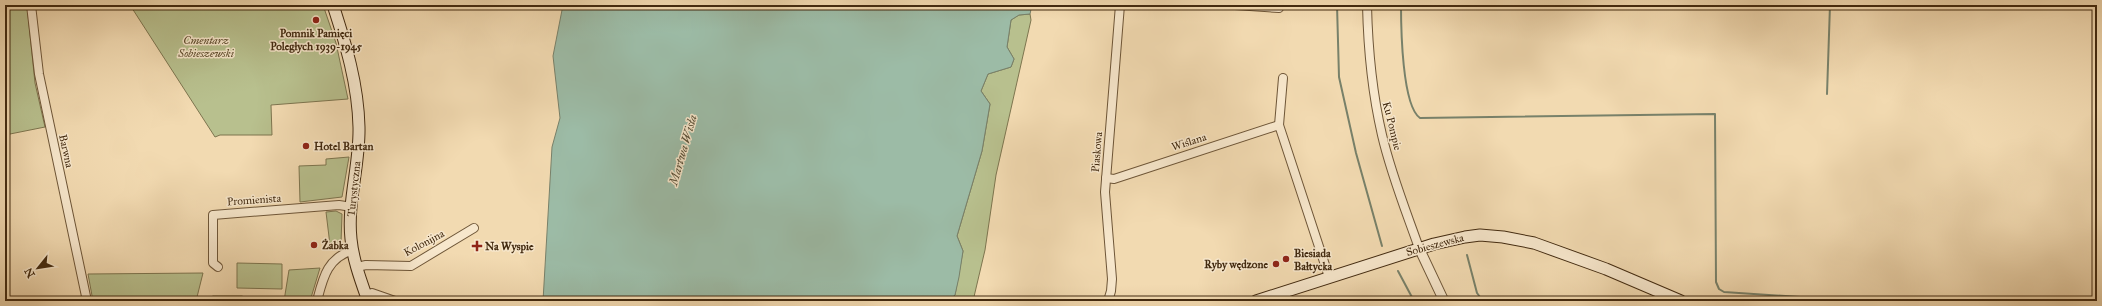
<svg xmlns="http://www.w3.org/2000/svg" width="2102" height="306" font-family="'IM FELL Great Primer',serif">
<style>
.green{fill:#b8c08e;stroke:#7d754f}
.water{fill:#9cbba6;stroke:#78816a}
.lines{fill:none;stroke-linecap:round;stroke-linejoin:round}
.stream{stroke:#78816a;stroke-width:2}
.minor-casing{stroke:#6e5638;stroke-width:10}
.tertiary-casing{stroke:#6e5638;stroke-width:11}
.secondary-casing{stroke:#422a10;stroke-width:13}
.minor{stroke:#f7e7cc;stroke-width:8}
.tertiary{stroke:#f7e7cc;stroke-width:9}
.secondary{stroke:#f7e7cc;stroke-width:11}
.poi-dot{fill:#8f2418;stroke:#f7e7cc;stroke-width:1.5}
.labels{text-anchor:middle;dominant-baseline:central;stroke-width:3;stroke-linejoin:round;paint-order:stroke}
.poi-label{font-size:11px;font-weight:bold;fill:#422a10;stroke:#f7e7cc;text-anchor:start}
.park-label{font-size:11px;font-style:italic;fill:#5a4829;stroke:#f7e7cc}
.street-label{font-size:11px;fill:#422a10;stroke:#f7e7cc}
.water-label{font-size:12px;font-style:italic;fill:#584e36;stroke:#f7e7cc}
</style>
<rect width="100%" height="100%" fill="#f2dab1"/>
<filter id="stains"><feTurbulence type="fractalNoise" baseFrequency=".005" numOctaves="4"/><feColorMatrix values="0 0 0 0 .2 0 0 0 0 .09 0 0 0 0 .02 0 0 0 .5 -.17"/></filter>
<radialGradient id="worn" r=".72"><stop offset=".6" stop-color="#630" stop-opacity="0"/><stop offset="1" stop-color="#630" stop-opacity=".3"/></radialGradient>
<g class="green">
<path d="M17,5H27L35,83L45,127L5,135V7Z"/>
<path d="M130,5H323L336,43L348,99L271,105L272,135H220L215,137Z"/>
<path d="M1030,14L1031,20L996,175L985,250L973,301H948L955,295L963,251L957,236L982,151L990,104L981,91L988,74L1011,67L1014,59L1007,47L1011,20L1019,15Z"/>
<path d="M349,157L342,197L300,202L299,166L326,165V159Z"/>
<path d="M336,211L342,214L341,243L336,248L330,245L326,212Z"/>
<path d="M237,263L282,264V289L237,288Z"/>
<path d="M320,268L310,301H284L289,270Z"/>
<path d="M203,273L196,301H93L88,274Z"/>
<rect x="213" y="296" width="29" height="5"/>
</g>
<path class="water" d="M563,5H1032L1030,14L1019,15L1011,20L1007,47L1014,59L1011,67L988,74L981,91L990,104L982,151L957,236L963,251L959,277L955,295L948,301H543L552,147L560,118L553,56Z"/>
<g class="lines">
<g class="stream">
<path d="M1337,5L1339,77L1356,153L1382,246"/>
<path d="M1401,5C1401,27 1402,106 1420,118L1715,114L1716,282L1719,289L1724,292L1815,298"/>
<path d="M1827,94L1830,5"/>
<path d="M1467,255L1477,293L1483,301"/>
<path d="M1398,271L1414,301"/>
<path d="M1824,299L1829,301"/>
</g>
<g class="minor-casing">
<g id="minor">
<path d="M31,5L39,74L87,301"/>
<path d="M1235,5L1279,8"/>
<path d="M1367,5C1368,49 1372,92 1382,135C1391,174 1406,211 1419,248"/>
<path d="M1279,125L1283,78"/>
<path d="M1106,178L1114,179L1279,125L1329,277"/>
<path d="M218,267L213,263V215L339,205L352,207"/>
<path d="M357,267L366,265L411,266L474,228"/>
<path d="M366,295L372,293L395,301"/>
<path d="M317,301C323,278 327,258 353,250"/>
<path d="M1108,301L1111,291L1112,279L1105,192L1120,5"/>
</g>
</g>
<g class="tertiary-casing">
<path id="tertiary" d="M1419,248L1444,301"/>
</g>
<g class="secondary-casing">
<g id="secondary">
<path d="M333,5C346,45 358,84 359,127C360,164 347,202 351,239C353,260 361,281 368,301"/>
<path d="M1256,301L1434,244L1465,237L1480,235L1503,237L1534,243L1606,269L1681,301"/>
</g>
</g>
<use href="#minor" class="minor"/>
<use href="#tertiary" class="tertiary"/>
<use href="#secondary" class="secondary"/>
</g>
<g class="poi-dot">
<circle cx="316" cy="20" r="4"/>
<circle cx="306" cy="146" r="4"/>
<circle cx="314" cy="245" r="4"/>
<path d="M475 240h4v4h4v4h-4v4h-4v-4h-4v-4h4z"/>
<circle cx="1286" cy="259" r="4"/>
<circle cx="1276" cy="264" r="4"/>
</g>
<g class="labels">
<g class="poi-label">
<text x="316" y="33" text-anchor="middle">Pomnik Pamięci<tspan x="316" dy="13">Poległych 1939-1945</tspan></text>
<text x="314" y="146">Hotel Bartan</text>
<text x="322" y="245">Żabka</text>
<text x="485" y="246">Na Wyspie</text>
<text x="1294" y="253">Biesiada<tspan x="1294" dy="13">Bałtycka</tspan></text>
<text x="1268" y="264" text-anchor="end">Ryby wędzone</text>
</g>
<g class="park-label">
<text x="206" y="40">Cmentarz<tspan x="206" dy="13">Sobieszewski</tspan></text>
</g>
<g class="street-label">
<text transform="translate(1392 126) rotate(76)">Ku Pompie</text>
<text transform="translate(1189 142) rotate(-18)">Wiślana</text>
<text transform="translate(66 151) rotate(78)">Barwna</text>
<text transform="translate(1097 152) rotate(-85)">Piaskowa</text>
<text transform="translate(354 189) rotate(-84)">Turystyczna</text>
<text transform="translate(254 200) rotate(-4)">Promienista</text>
<text transform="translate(424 243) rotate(-28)">Kolonijna</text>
<text transform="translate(1435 245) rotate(-15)">Sobieszewska</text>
</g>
<g class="water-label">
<text transform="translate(683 150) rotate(-74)">Martwa Wisła</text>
</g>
</g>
<rect width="2102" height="306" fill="none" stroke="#f2dab1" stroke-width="20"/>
<rect x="6" y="6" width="2090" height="294" fill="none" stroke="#422a10" stroke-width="2"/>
<rect x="10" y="10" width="2082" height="286" fill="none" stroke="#422a10"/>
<g transform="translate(38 268) rotate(240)" stroke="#f7e7cc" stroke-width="3" paint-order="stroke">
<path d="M0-3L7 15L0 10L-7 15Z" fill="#422a10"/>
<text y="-6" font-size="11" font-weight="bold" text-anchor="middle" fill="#422a10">N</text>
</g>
<rect width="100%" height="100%" filter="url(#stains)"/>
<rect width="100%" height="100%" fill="url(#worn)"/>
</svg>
